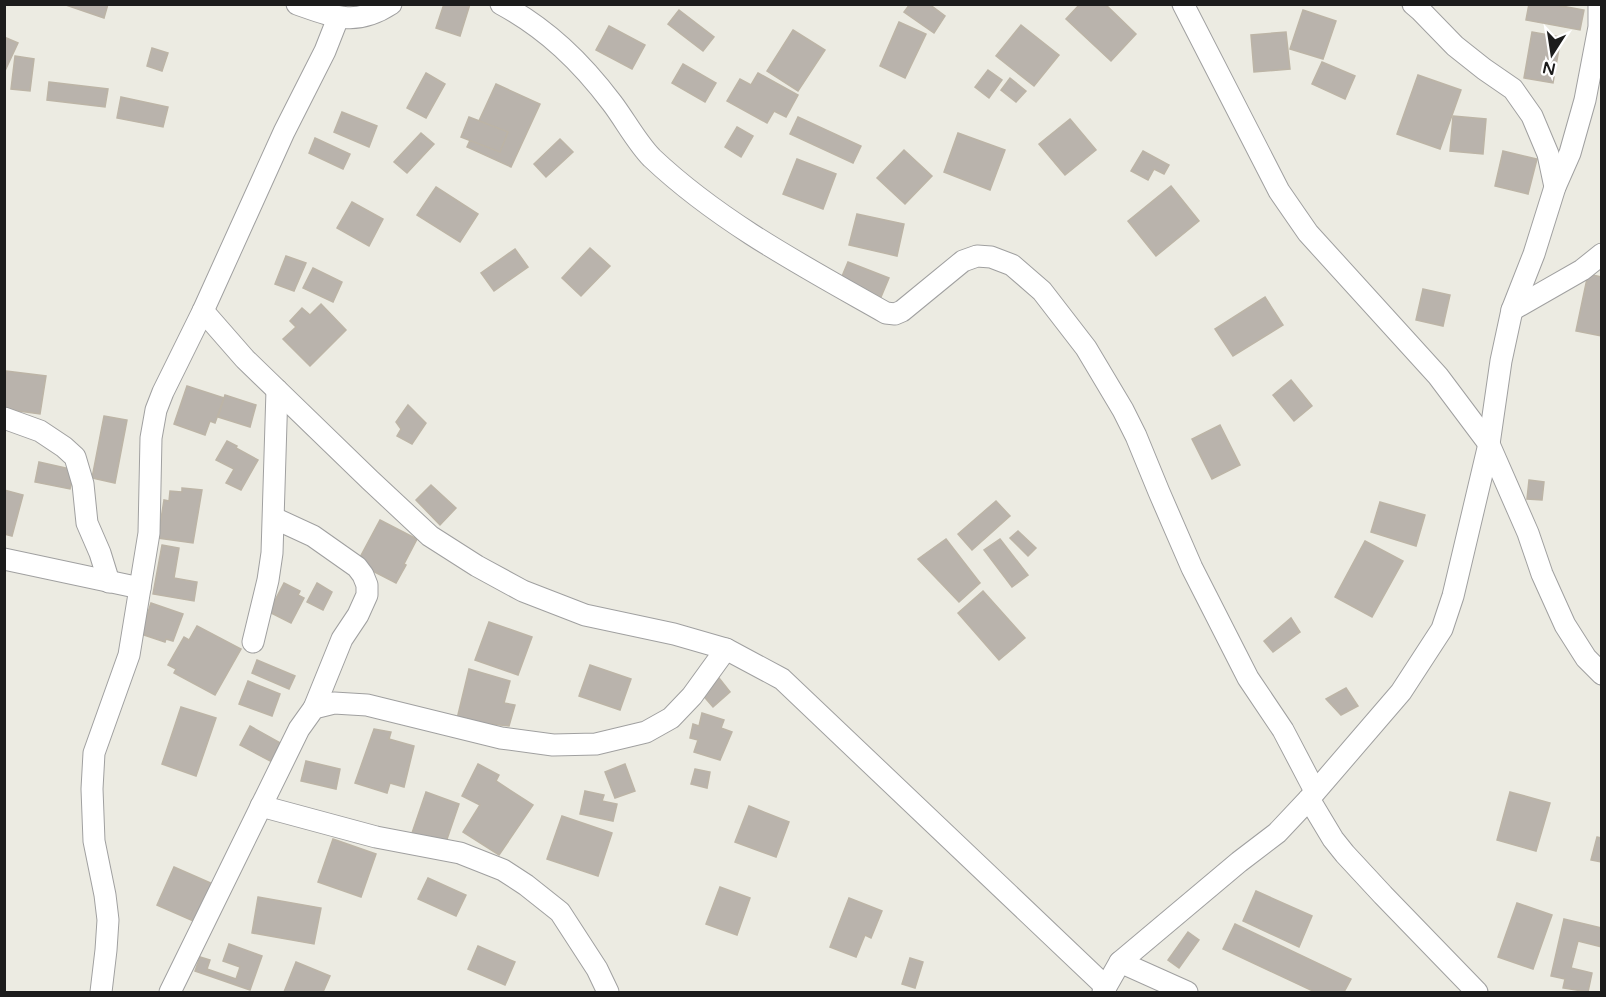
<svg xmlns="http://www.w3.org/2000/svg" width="1606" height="997" font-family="'Varela Round',sans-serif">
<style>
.building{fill:#b9b3ac;stroke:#bcb4a6;stroke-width:1.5}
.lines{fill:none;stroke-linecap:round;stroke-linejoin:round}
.street-casing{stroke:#a0a0a0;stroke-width:23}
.street{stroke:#fff;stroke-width:21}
</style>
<rect width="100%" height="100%" fill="#ecebe2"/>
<g class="building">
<path d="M63,4H108L104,18Z"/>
<path d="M444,4H470L460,36L436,28Z"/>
<path d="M910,4H929L945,16L934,33L904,12Z"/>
<path d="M1080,4H1105L1136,34L1111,61L1066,19Z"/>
<path d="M1529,4H1551L1584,10L1580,30L1526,20Z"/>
<path d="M679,10L714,37L703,51L668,24Z"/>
<path d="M1303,10L1336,21L1323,59L1290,49Z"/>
<path d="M899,22L926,34L905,78L880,66Z"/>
<path d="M1021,25L1059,55L1034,86L996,56Z"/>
<path d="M609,26L645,45L632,69L596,50Z"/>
<path d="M793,30L825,50L798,91L767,71Z"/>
<path d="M1286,32L1290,69L1254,72L1251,35Z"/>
<path d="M1532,32L1561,37L1553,83L1524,78Z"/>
<path d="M4,37L18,43L4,73Z"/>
<path d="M152,48L168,53L162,71L147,66Z"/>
<path d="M15,56L34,59L30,91L11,89Z"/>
<path d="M1322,62L1355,76L1345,99L1312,84Z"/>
<path d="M683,64L716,83L705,102L672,83Z"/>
<path d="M988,70L1002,80L989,98L975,87Z"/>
<path d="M426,73L445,84L426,118L407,108Z"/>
<path d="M758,73L798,95L786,117L774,111L767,123L727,101L740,79L751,85Z"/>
<path d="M1418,75L1461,90L1440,149L1397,134Z"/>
<path d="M1010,78L1026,91L1016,102L1001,90Z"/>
<path d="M49,82L108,89L105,107L47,100Z"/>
<path d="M496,84L540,104L511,167L467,147Z"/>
<path d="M121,97L168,107L163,127L117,118Z"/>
<path d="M342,112L377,126L369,147L334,132Z"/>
<path d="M1453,116L1486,119L1483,154L1450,151Z"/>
<path d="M469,117L508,132L500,152L461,137Z"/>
<path d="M798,117L861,146L853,163L790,134Z"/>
<path d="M1070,119L1096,150L1065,175L1039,144Z"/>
<path d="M737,127L753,136L741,157L725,147Z"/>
<path d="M421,133L434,144L407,173L394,162Z"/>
<path d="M958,133L1005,150L990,190L944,172Z"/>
<path d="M315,138L350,154L343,169L309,153Z"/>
<path d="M560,139L573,152L546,177L534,164Z"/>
<path d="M904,150L932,176L905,204L877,178Z"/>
<path d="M1143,151L1169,165L1164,174L1154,169L1148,180L1131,171Z"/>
<path d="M1503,151L1537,159L1528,194L1495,186Z"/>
<path d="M797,159L836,174L823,209L783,194Z"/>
<path d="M1171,186L1199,221L1156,256L1128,221Z"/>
<path d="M436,187L478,214L460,242L417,215Z"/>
<path d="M352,202L383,219L369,246L337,228Z"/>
<path d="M857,214L904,224L897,256L849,245Z"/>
<path d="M590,248L610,266L581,296L562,278Z"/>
<path d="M515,249L528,267L494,291L481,273Z"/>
<path d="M286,256L306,263L294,291L275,284Z"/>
<path d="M848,262L889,278L881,297L840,281Z"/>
<path d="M313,268L342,282L333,302L303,288Z"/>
<path d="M1588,274L1602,277V336L1576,331Z"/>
<path d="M1423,289L1450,295L1443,326L1416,320Z"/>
<path d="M1265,297L1283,325L1233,356L1215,329Z"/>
<path d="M321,304L346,330L310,366L283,339L296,327L290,321L302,308L310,315Z"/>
<path d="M6,371L46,376L40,414L4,409Z"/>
<path d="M1291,380L1312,406L1294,421L1273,395Z"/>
<path d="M187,386L224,398L215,423L210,421L205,435L174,424Z"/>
<path d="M225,395L256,405L250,427L218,417Z"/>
<path d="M408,405L426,423L412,444L397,436L401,429L396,422Z"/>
<path d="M104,416L127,420L115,483L92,478Z"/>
<path d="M1220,425L1240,465L1212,479L1192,439Z"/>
<path d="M227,441L237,446L236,448L258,460L241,490L226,483L234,469L216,460Z"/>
<path d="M39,462L75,470L70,489L35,482Z"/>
<path d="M1529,480L1544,482L1542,500L1527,499Z"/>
<path d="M431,485L456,508L440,525L416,500Z"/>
<path d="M182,488L202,490L193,543L158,538L164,500L169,501L170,491L182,492Z"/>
<path d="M4,490L23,495L12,536L4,534Z"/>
<path d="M996,501L1010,516L972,550L958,534Z"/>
<path d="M1380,502L1425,515L1416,546L1371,532Z"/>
<path d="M380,520L417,539L404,564L406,565L396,583L357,563Z"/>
<path d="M1018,531L1036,548L1028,556L1010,538Z"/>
<path d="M946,539L980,583L959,602L918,559Z"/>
<path d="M1000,539L1028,575L1012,587L984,550Z"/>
<path d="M1365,541L1403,561L1372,617L1335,597Z"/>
<path d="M162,545L179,548L174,578L197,582L194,601L153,594Z"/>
<path d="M284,583L300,591L298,595L304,598L291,623L269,612Z"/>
<path d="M317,583L332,592L323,610L307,602Z"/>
<path d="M983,591L1025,638L999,660L958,613Z"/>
<path d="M151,603L183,614L173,641L166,639L165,642L141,634Z"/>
<path d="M1291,618L1300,632L1273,652L1264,641Z"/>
<path d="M489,622L532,637L518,675L475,660Z"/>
<path d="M197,626L241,649L215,695L174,673L176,669L168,665L184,637L189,640Z"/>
<path d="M257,660L295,676L289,689L252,673Z"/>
<path d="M590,665L631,679L620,710L579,696Z"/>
<path d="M469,669L510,681L504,703L515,705L509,726L491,724L489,732L456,723Z"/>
<path d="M719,678L730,692L713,707L701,693Z"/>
<path d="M248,681L280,694L272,716L239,704Z"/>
<path d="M1346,688L1358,706L1341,715L1326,699Z"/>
<path d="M181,707L216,718L196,776L162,764Z"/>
<path d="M702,713L724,720L721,728L732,732L720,760L694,752L698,740L690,738L693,724L699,726Z"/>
<path d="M250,726L284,745L274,763L240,745Z"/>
<path d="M374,729L391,732L389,739L414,746L404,787L390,783L387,793L355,783Z"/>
<path d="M306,761L340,769L336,789L301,781Z"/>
<path d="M478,764L499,775L496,781L533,805L499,855L463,832L480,805L462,796Z"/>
<path d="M625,764L635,791L615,798L605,772Z"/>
<path d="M695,769L710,772L707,788L691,784Z"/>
<path d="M585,791L604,795L602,801L617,804L613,821L580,814Z"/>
<path d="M426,792L459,804L445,845L412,833Z"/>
<path d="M1510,792L1550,803L1536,851L1497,840Z"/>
<path d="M749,806L789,822L776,857L735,842Z"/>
<path d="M562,816L612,833L598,876L547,859Z"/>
<path d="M1597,837L1602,838V862L1591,860Z"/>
<path d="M333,839L376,854L361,897L318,882Z"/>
<path d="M174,867L215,885L198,923L157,905Z"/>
<path d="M428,878L466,895L456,916L418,899Z"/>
<path d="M720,887L750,898L737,935L706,924Z"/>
<path d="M1256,891L1312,916L1299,947L1243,921Z"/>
<path d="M258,897L321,908L314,944L252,933Z"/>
<path d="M849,898L882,911L871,938L865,935L856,957L830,947Z"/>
<path d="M1517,903L1552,915L1533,969L1498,957Z"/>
<path d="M1564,919L1602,928V947L1578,941L1571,968L1592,973L1588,992L1563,988L1565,979L1551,976Z"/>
<path d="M1235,924L1351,979L1344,992H1315L1223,949Z"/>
<path d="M1188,932L1199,940L1179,968L1168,960Z"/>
<path d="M229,944L262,956L250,990L195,971L200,957L210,960L207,969L236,979L240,967L223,961Z"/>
<path d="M478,946L515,962L505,985L468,969Z"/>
<path d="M910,958L923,962L915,988L902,984Z"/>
<path d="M296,962L330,976L323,992H284Z"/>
</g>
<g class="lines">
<g class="street-casing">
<g id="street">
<path d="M297,4C334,17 356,27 391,4"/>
<path d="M501,4C547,29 581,62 612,103C625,120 637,143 652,158C721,223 805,267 886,313L895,314L902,311L963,261L977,256L991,257L1012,265L1042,291L1086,348L1123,410L1136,436L1159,492L1192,568L1248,678L1283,730L1315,791"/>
<path d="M1183,4L1279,191L1308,233L1438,376L1489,444L1528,533L1542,574L1565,625L1586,658L1602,674"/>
<path d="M1413,4L1420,10L1455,46L1484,69L1513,89L1532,116L1548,154L1555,187"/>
<path d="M1512,310L1582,270L1602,254"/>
<path d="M203,311L245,359L370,480L430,536L477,566L523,591L585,615L674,634L726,649L782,679L1106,987"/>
<path d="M4,418L40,431L64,447L75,457L83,484L87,523L100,553L109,582"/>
<path d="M274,518L313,536L357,567L363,575L367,585V595L358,615L342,639L314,708"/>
<path d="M4,559L140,588"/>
<path d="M253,642L268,580L272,553L277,390"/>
<path d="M1309,799L1333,839L1345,854L1383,895L1477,992"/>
<path d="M261,806L376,837L460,853L503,870L526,885L560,912L597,969L608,992"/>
<path d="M1120,962L1187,992"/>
<path d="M101,992L106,950L108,920L105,895L94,841L92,789L94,753L129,655L149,533L151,438L156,410L163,392L203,311L284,132L325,51L338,18"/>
<path d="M170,992L299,729L314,708L334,703L367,705L501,738L553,745L596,744L646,732L671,718L692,696L726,649"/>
<path d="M1103,992L1120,962L1239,862L1277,833L1309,799L1401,692L1442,629L1453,596L1489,444L1501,361L1512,310L1534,254L1555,187L1570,153L1585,100L1599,27V4"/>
</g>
</g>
<use href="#street" class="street"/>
</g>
<rect width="1606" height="997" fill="none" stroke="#1c1c1c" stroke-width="12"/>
<g transform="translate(1552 54) rotate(192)" stroke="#ffffff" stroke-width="4.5" paint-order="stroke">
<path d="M0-4.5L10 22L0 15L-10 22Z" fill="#1c1c1c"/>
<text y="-9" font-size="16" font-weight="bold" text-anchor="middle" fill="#1c1c1c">N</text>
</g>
</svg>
